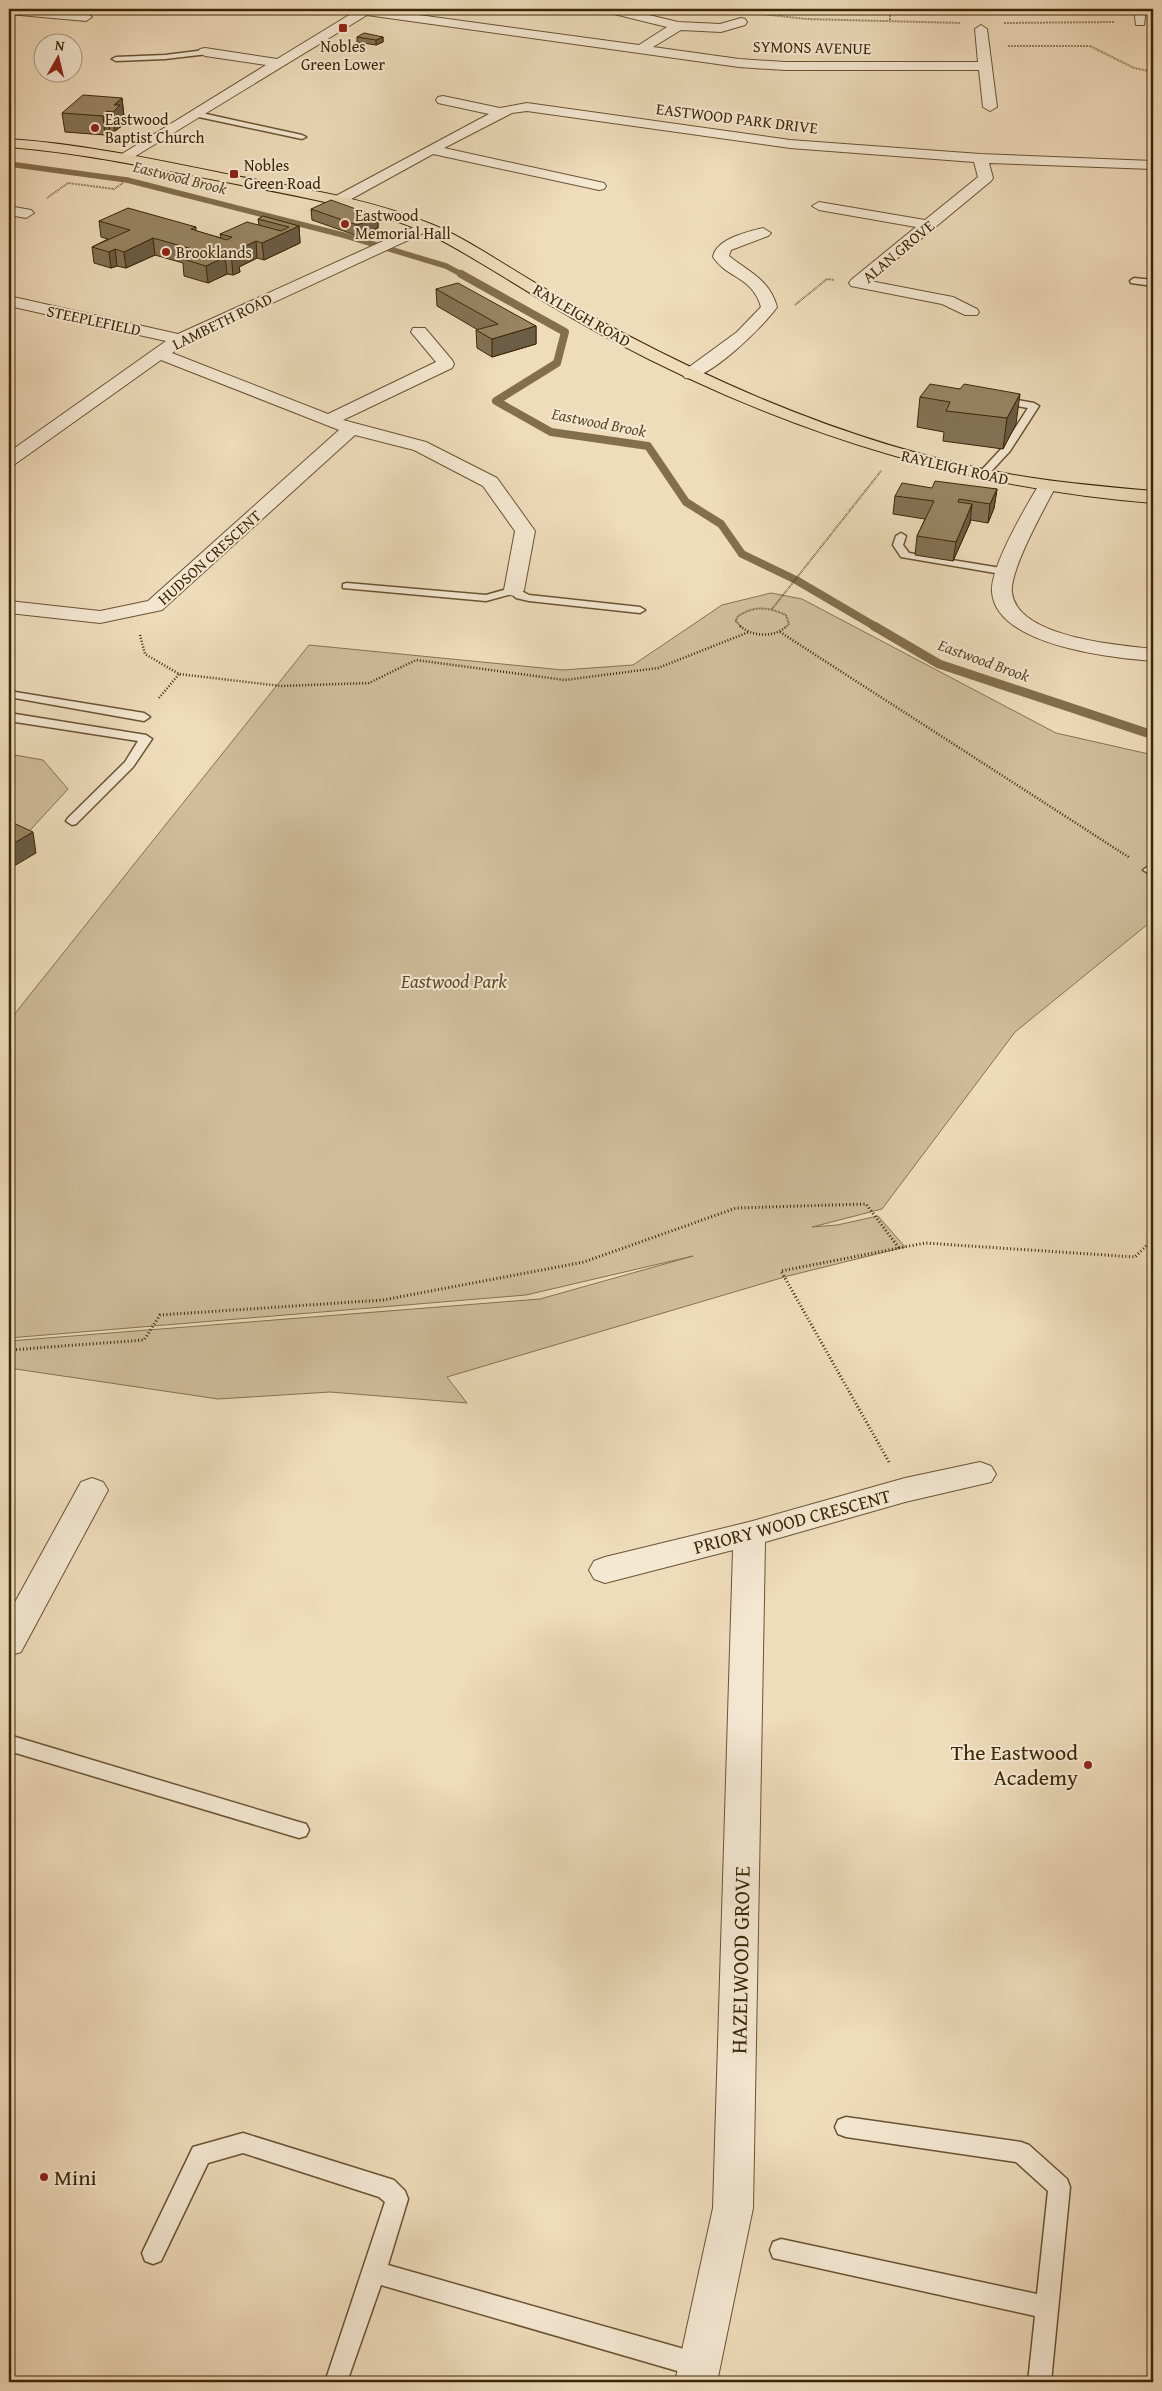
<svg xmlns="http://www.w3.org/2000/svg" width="1162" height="2391" font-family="'Gentium Book Plus',serif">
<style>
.green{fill:#d1bd9c;stroke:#867250}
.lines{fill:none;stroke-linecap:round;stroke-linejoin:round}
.stream-far2{stroke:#836e4d;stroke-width:5.5}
.stream-far1{stroke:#836e4d;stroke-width:8}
.stream{stroke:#836e4d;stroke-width:9}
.lane-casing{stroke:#695432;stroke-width:3}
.street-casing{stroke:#695432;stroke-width:2}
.primary-casing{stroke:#3c2605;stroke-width:2}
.path-far2{stroke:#3c2605;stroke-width:2;stroke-dasharray:0.5 1;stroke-linecap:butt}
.path-far1{stroke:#3c2605;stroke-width:2.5;stroke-dasharray:1 2;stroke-linecap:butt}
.path{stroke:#3c2605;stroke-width:3;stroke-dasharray:1 2.5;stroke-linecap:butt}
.lane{fill:#f5e8d3;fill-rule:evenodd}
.street{fill:#f5e8d3;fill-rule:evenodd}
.primary{fill:#efdcbb;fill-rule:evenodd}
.wall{fill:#847256;stroke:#3c2605}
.shaded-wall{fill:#6b5d46;stroke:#3c2605}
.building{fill:#998564;stroke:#3c2605}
.poi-dot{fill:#8f2418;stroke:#f5e8d3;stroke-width:2}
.labels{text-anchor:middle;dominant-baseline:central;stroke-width:4;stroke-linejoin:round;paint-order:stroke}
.far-poi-label{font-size:16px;fill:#3c2605;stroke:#f5e8d3;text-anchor:start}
.far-street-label{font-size:16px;fill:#3c2605;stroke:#f5e8d3}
.far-water-label{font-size:16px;font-style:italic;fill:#5f4a29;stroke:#f5e8d3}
.park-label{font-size:19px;font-style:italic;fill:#614c2b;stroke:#f5e8d3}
.street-label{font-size:19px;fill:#3c2605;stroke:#f5e8d3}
.near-poi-label{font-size:22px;fill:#3c2605;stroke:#f5e8d3;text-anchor:end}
.near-street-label{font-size:22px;fill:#3c2605;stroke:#f5e8d3}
</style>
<rect width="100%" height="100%" fill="#efdcbb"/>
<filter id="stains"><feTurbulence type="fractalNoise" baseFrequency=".004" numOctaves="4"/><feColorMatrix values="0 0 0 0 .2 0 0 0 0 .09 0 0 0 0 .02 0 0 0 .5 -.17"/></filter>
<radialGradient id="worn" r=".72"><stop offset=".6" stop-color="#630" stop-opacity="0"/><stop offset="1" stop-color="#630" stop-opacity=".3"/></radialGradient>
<g class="green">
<path d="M771,593L802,599L1056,733L1153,755V840L1148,844L1153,846V920L1015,1032L882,1209L812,1227L837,1225L878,1216L905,1247L788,1276L447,1377L467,1403L330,1392L218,1399L9,1368V1341L540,1299L693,1256L526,1295L9,1338V1021L309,645L563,670L633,665L722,605Z"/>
<path d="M9,754L43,760L68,789L23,838L9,829Z"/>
</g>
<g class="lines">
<path class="stream-far2" d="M9,164L127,180L343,235L446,266L463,275"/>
<path class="stream-far1" d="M461,274L565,332L557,363L496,401L551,432L648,446L686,502L721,524L742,554L796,580L876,627"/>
<path class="stream" d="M874,626L939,664L1153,735"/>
<g class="lane-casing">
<g id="lane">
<path d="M205,50H208V54L165,59L116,61L112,59L116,57L165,55Z"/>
<path d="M197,112L302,135L306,137L302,139L194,116V112Z"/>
<path d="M1134,278L1153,280V286L1131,283L1130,281Z"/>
<path d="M1000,397L1034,403L1039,406L1010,451L986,477L982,478L977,475L1003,447L1028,408L997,402L995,400Z"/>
<path d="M901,533L906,536L903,545L909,553L1007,569L1012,572L1007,575L901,557L893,545L896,536Z"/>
<path d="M347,583L486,595L514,587L529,595L640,607L645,610L640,613L529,601L516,598L512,594L486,601L343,588V584Z"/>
<path d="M9,691L144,713L150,717L144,721L9,697Z"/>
<path d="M9,713L146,735L152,739L133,767L76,824L72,825L66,821L68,818L125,762L138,741L9,721Z"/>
<path d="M1149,866L1153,867V876L1143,870Z"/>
<path d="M9,1735L299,1822L306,1824L309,1830L306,1836L299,1838L9,1751Z"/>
<path d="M846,2117L1021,2142L1029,2145L1067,2179L1070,2187L1051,2382H1028L1035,2316L773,2258L770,2250L773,2242L781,2239L1037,2294L1048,2191L1016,2162L846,2137L838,2134L835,2127L838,2120Z"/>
<path d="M243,2133L394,2180L405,2191L408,2199L388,2265L698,2353L706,2357L710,2365L706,2373L698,2377L381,2285L347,2382H325L385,2202L379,2197L243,2153L208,2163L161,2261L153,2264L145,2261L142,2253L193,2147Z"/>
</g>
</g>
<g class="street-casing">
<g id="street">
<path d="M9,9L86,13L92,17L86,21L9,14Z"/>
<path d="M359,9H375L639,45L667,27L606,12L604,9H624L678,22L720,24L741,18L745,19L747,22L745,25L721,32L681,30L653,47L739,59L785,62H978L975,29L981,25L987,29L997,107L990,111L983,107L979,70H785L739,67L367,15L129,160L124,161L117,157L266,65L205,56L198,52L200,49L205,48L277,59Z"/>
<path d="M1134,9H1146L1144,25H1136Z"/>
<path d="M443,96L500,108L527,103L790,140L980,154L1153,161V169L989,163L993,178L991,181L870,281L953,297L977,309L979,312L977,315H965L942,304L851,286L849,283L851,280L916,227L819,210L812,206L819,202L925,220L978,177L974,162L790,148L527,111L512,113L444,148L604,183L606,186L604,189L599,190L433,154L344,203H334L332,200L334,197L489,114L438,103L436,100L438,97Z"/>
<path d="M9,206L31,210L34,213L26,218L9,215Z"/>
<path d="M425,222L433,227L430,230L186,343L172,353L328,414L436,362L411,332L413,328H425L452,360L454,364L452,368L343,420L426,442L497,478L535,531L524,590L521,594L514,596L507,594L504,590L515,531L483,486L414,450L355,435L162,610L100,623L9,613V601L100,611L148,601L339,430L161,360L15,464L9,465V452L166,341L9,306V296L178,334Z"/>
<path d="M763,228L771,233L768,236L731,250L729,256C749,272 770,280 777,307C765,325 706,383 685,378L682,374L685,370L737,332L761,307C753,277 728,279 713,257C716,239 747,232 763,228Z"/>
<path d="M1046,482L1053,484L1055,488C1044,509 1009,571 1012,593C1018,638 1119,645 1153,649V661C1113,658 996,646 992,592C990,568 1024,510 1037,488L1039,484Z"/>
<path d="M980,1462L991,1466L996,1474L991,1482L905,1502L765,1542L753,2208L717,2382H675L713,2208L733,1550L605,1583L594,1579L589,1570L594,1561L605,1557L749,1522L905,1478Z"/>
<path d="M92,1478L103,1482L108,1490L21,1652L9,1656V1613L81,1482Z"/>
</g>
</g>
<g class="primary-casing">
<path id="primary" d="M9,139C84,144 157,160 231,175C298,188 367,198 431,224C456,234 478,248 501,262C540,286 580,310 621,332C744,397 877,451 1014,475C1060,483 1106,487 1153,491V503C961,488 780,430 610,339C570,318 532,294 494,271C470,257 446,241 420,230C359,206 295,196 231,183C157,169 84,153 9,147Z"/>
</g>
<g class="path-far2">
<path d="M890,9V21"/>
<path d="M762,14L806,19L960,23"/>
<path d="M1004,23L1115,22"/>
<path d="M1008,46H1090L1134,68L1153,72"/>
<path d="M47,198L68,183L114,189L123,183"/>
<path d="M795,305L827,279L834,280"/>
<path d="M772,609L881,471"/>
<path d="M741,627L736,621L737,617C754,605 768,607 786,615L789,624L786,627"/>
</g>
<g class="path-far1">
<path d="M740,626C753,637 774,638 787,626"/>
<path d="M780,632L1130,858"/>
<path d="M140,635L145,654L179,674L281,686L369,683L416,660L565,680L658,668L749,632"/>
<path d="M159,698L179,674"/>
</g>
<g class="path">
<path d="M9,1350L144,1340L160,1315L383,1300L584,1262L736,1208L866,1204L899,1248"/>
<path d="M889,1462L781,1271L925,1243L1135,1257L1153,1239"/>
</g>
<use href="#lane" class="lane"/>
<use href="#street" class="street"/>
<use href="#primary" class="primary"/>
</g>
<g class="wall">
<path d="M357,37H383V42L376,45L357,42Z"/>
<path d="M122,98L124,117L122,119L123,125L115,131H110L105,135L65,132L62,113Z"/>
<path d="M311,209L378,217V228L358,236L312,220Z"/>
<path d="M258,219L299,226L300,243L264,260L257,258L239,267L240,272L233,275L227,274L208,283L184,276L183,263L155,255L126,268L117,266L111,268L94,263L92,247L108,239L101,237L99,221L196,227V231L221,238L220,234L259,225Z"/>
<path d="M436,289L536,326V344L492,357L477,348L476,330H478L437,306Z"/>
<path d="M960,389L1016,424L1003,449L943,441L944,432L917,427L920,397Z"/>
<path d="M997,489L994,508L988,523L971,520L970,523L953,561L915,555L917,536L925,519L893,514L895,496Z"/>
</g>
<g class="shaded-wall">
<path d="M383,37V42L376,45V40Z"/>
<path d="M122,98L124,117L122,119L123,125L115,131L113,112L114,105Z"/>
<path d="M107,111L110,131L105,135L103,116Z"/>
<path d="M378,217V228L358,236L357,225Z"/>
<path d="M299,226L300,243L264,260L262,243Z"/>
<path d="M153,238L155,255L126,268L124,252Z"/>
<path d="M256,241L257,258L239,267L240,272L233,275L231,253Z"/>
<path d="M115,249L117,266L111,268L109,252Z"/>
<path d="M225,257L227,274L208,283L206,266Z"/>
<path d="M536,326V344L492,357V339Z"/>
<path d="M1020,394L1016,424L1003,449L1007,418Z"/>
<path d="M997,489L994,508L988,523L990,504Z"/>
<path d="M972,504L970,523L953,561L956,542Z"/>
<path d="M33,832L36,853L9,869V846Z"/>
</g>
<g class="building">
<path d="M364,33L383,37L376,40L357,37Z"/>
<path d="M83,95L122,98L114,105H120L113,112L107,111L103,116L62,113Z"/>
<path d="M331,200L378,217L357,225L311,209Z"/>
<path d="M128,208L196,227L191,229L227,240L232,237L220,234L247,222L281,231L289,227L258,219L263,216L299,226L262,243L256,241L231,253L238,255L231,259L225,257L206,266L183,259L199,251L153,238L124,252L115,249L109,252L92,247L130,230L99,221Z"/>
<path d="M458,283L536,326L492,339L476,330L498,324L436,289Z"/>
<path d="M930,384L960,389L964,384L1020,394L1007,418L946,411L950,402L920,397Z"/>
<path d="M935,481L997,489L990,504L959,499L958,502L972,504L956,542L917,536L934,501L895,496L902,483L932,488Z"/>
<path d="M9,821L33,832L9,846Z"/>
</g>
<g class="poi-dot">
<rect x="338" y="23" width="10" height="10" rx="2.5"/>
<circle cx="95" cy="128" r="5"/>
<rect x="229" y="169" width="10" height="10" rx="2.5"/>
<circle cx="345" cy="224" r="5"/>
<circle cx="166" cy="252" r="5"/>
<circle cx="1088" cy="1765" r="5"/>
<circle cx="44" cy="2177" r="5"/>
</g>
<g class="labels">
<g class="far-poi-label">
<text x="343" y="46" text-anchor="middle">Nobles<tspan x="343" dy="18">Green Lower</tspan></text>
<text x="105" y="119">Eastwood<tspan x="105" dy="18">Baptist Church</tspan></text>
<text x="244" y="165">Nobles<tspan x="244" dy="18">Green Road</tspan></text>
<text x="355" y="215">Eastwood<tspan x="355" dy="18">Memorial Hall</tspan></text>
<text x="176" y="252">Brooklands</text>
</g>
<g class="far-street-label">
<text transform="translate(812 47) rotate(1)">SYMONS AVENUE</text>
<text transform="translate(737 118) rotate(7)">EASTWOOD PARK DRIVE</text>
<text transform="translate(898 251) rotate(-40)">ALAN GROVE</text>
<text transform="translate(582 315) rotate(30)">RAYLEIGH ROAD</text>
<text transform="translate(94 320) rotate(12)">STEEPLEFIELD</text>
<text transform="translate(222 321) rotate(-26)">LAMBETH ROAD</text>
<text transform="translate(955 467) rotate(13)">RAYLEIGH ROAD</text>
<text transform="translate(209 557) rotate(-42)">HUDSON CRESCENT</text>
</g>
<g class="far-water-label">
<text transform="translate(180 177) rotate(14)">Eastwood Brook</text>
<text transform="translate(599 422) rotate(11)">Eastwood Brook</text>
<text transform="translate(984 660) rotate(20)">Eastwood Brook</text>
</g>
<g class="park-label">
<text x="454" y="981">Eastwood Park</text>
</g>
<g class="street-label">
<text transform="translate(792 1521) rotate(-15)">PRIORY WOOD CRESCENT</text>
</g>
<g class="near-poi-label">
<text x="1078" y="1752">The Eastwood<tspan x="1078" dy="25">Academy</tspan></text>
<text x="54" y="2177" text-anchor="start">Mini</text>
</g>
<g class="near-street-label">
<text transform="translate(740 1960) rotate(-89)">HAZELWOOD GROVE</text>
</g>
</g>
<rect width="1162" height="2391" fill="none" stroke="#efdcbb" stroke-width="30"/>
<rect x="10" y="10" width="1142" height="2371" fill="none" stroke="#3c2605" stroke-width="2.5"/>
<rect x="15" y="15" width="1132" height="2361" fill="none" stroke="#3c2605"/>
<g transform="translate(58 58) rotate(8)"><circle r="24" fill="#f5e8d3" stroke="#ab9a81"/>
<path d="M0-4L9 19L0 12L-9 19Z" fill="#8f2418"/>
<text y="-8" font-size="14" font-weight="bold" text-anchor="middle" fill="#3c2605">N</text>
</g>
<rect width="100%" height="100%" filter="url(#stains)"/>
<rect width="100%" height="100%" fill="url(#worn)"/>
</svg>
